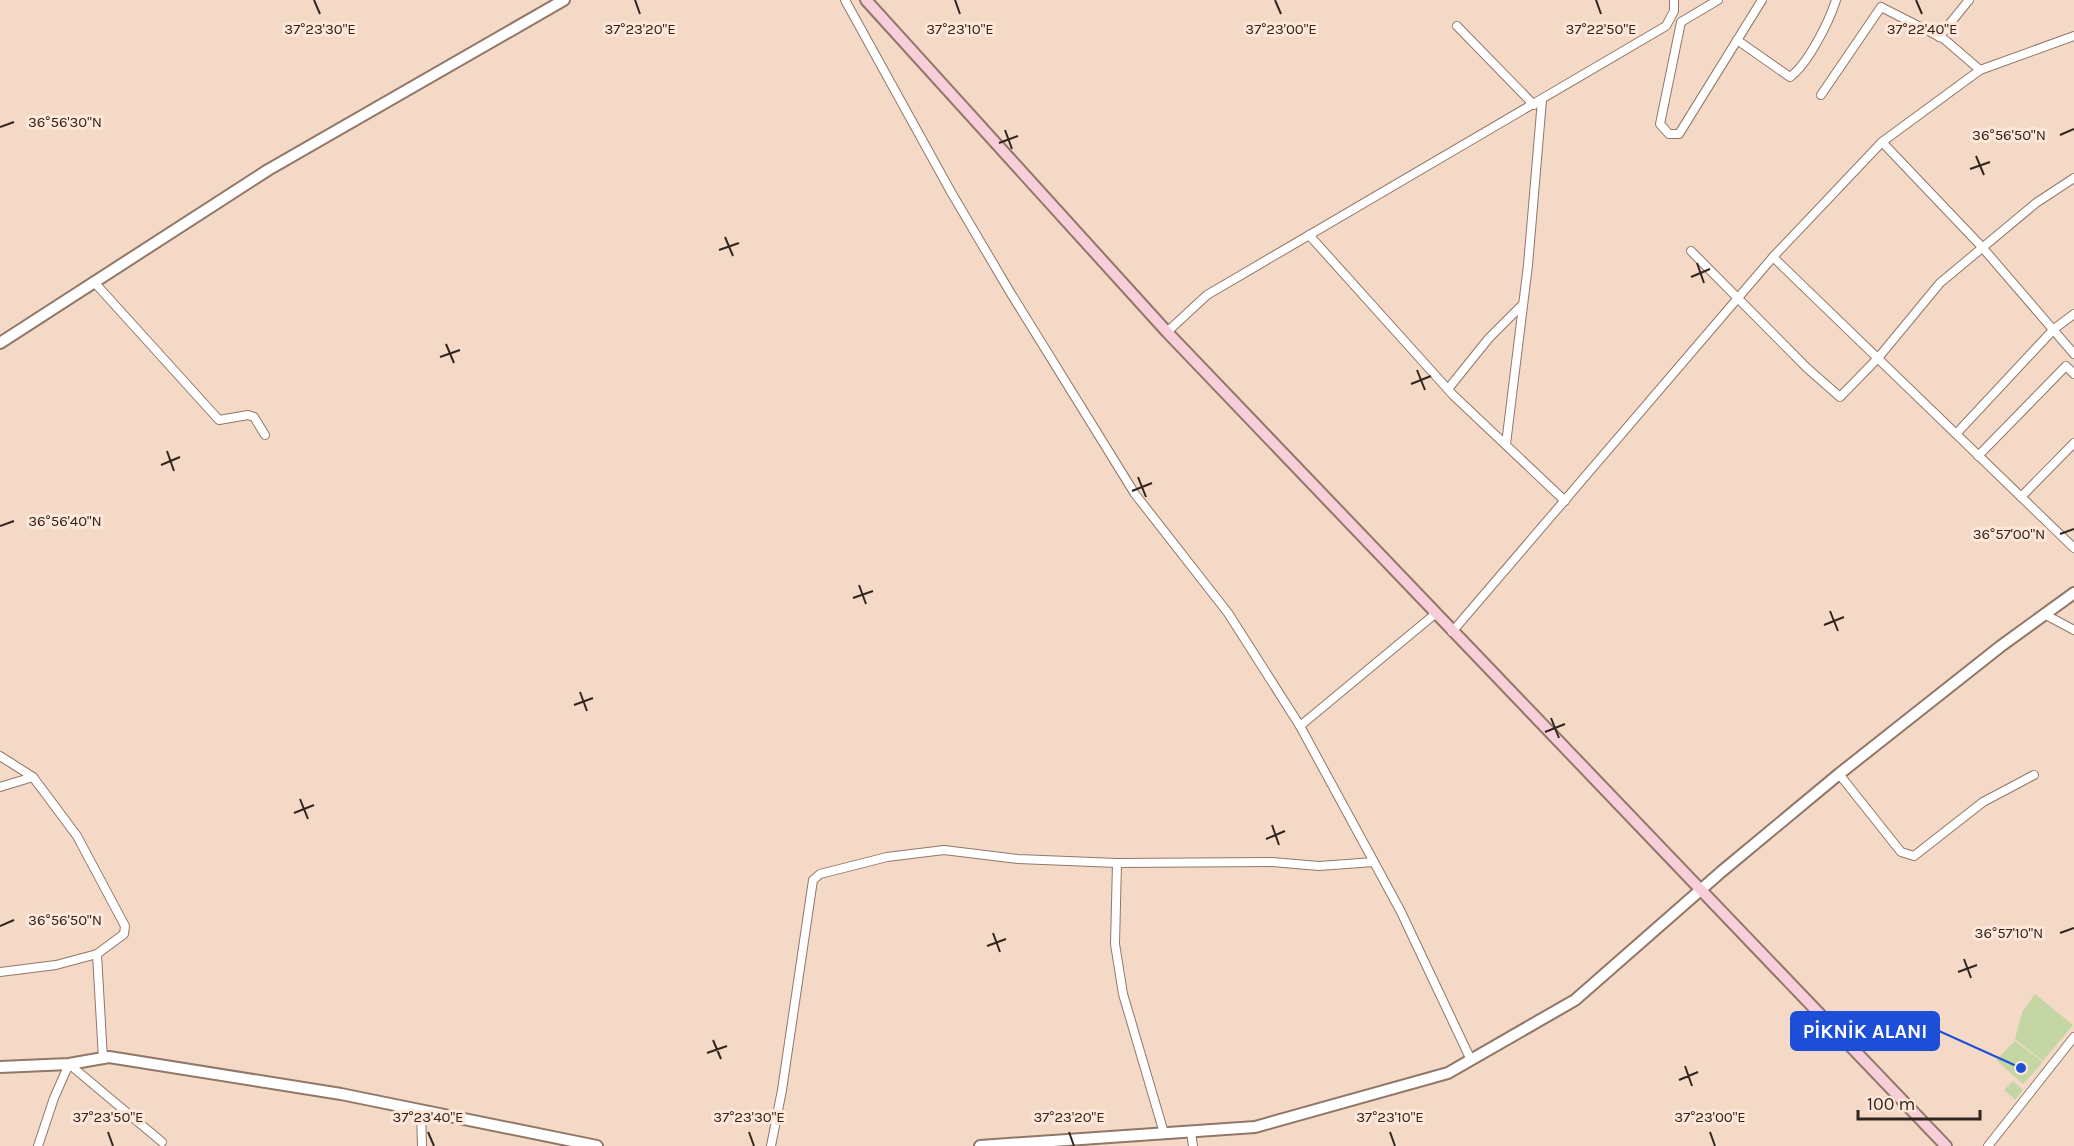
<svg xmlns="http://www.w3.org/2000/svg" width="2074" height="1146" font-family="Karla,sans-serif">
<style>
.green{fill:#c3d6a4}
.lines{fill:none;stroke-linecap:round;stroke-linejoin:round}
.minor-casing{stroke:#917768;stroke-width:10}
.tertiary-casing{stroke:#917768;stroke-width:14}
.secondary-casing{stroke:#917768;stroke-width:14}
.minor{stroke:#fff;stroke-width:8}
.tertiary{stroke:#fff;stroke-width:10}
.secondary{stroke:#f8ceda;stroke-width:10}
.ticks{fill:none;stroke:#30251f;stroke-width:2}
.ticks-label{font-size:15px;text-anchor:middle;fill:#30251f;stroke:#fee7d9;stroke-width:6;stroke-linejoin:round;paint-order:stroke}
.leader{fill:none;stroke:#1d4ed8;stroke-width:2}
.callout-dot{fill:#1d4ed8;stroke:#fee7d9;stroke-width:2}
.callout{fill:#1d4ed8;stroke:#1d4ed8;stroke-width:2}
.callout-label{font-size:20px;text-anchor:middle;font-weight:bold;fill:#fff}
</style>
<rect width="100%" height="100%" fill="#f5d9c7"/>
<g class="green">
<path d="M2035,994L2073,1025L2043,1061L2015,1039L2022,1012Z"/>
<path d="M2015,1041L2043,1062L2023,1084L1996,1060Z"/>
<path d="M2013,1081L2023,1090L2015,1100L2004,1090Z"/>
</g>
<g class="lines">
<g class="minor-casing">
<g id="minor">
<path d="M1718,0L1681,22L1660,124L1669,134H1679L1762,0"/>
<path d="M1457,26L1534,105"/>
<path d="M1939,37L1969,0"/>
<path d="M1737,40L1790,77C1808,64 1829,22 1836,0"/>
<path d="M1821,95L1881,7L1944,39L1980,70"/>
<path d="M1882,142L1982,247L2074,354"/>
<path d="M1309,235L1453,395L1565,501"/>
<path d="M1691,251L1807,368L1840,397L1878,358L1940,283L2036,203L2074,178"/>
<path d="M1773,257L2074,548"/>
<path d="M94,282L219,420L248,415L254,417L265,435"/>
<path d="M1167,332L1207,295L1666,26L1674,11V0"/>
<path d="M1448,389L1489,338L1523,304"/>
<path d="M1956,434L2054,329L2074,314"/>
<path d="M1506,444L1528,265L1542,100"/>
<path d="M1978,456L2066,366L2074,374"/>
<path d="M2021,497L2074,443"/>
<path d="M2044,614L2074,630"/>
<path d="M1452,632L1773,257L1882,142L1980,70L2074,36"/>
<path d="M1300,726L1435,614"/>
<path d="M0,756L33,777L77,836L125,926L124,934L97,954L103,1059"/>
<path d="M1839,774L1901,852L1914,856L1983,802L2034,775"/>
<path d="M0,787L33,777"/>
<path d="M1374,862L1401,912L1471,1060"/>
<path d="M1117,863L1115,944L1123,994L1164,1133"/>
<path d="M0,972L56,965L97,954"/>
<path d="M421,1111L422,1146"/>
<path d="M1191,1132L1193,1146"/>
<path d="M38,1146L54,1098L69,1064L162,1142"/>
<path d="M771,1146L782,1090L813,880L820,874L887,857L944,850L1018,859L1117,863L1272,862L1319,866L1374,862L1300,726L1228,613L1135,494L1010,292L951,192L845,0"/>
<path d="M1988,1146L2074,1037"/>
</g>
</g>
<g class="tertiary-casing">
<g id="tertiary">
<path d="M0,343L268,170L564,0"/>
<path d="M0,1067L69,1064L109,1057L341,1094L597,1146"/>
<path d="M980,1146L1255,1127L1448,1073L1575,1000L1721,872L1839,774L2001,646L2074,593"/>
</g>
</g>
<g class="secondary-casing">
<path id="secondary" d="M866,0L1167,332L1946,1146"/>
</g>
<use href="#minor" class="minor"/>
<use href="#tertiary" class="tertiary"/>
<use href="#secondary" class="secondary"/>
</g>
<path class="ticks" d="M314,0L320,14M635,0L640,14M955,0L960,14M1275,0L1281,14M1596,0L1601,14M1916,0L1922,14M0,127L14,122M1005,130L1012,149M2060,135L2074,129M999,143L1018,136M1976,156L1984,175M1970,169L1990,162M725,237L733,256M719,250L739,243M1697,263L1704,283M1691,277L1710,269M446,344L454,363M440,357L460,350M1417,370L1425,390M1411,384L1431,376M167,451L174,471M161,465L180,457M1138,477L1146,497M1132,491L1152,483M0,526L14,521M2060,534L2074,529M859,585L866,604M853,598L873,591M1830,611L1838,631M1824,625L1844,617M580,692L587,711M574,705L593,698M1551,718L1559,738M1545,732L1565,724M300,799L308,819M294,813L314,805M1272,825L1279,845M1266,839L1285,831M0,926L14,920M993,933L1000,952M2060,933L2074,928M987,946L1006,939M1964,959L1971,978M1958,972L1977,965M713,1040L721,1059M707,1053L727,1046M1685,1066L1692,1086M1679,1080L1698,1072M108,1132L113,1146M428,1132L434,1146M749,1132L754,1146M1069,1132L1074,1146M1390,1132L1395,1146M1710,1132L1715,1146"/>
<g class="ticks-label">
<text x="320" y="34">37°23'30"E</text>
<text x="960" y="34">37°23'10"E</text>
<text x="1601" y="34">37°22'50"E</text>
<text x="640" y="34">37°23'20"E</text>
<text x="1281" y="34">37°23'00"E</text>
<text x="1922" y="34">37°22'40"E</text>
<text x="65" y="127">36°56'30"N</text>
<text x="2009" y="140">36°56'50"N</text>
<text x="65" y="526">36°56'40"N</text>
<text x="2009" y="539">36°57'00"N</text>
<text x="65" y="925">36°56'50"N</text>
<text x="2009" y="938">36°57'10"N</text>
<text x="108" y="1122">37°23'50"E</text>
<text x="428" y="1122">37°23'40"E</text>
<text x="749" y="1122">37°23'30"E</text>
<text x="1069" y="1122">37°23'20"E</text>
<text x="1390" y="1122">37°23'10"E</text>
<text x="1710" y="1122">37°23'00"E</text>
</g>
<path class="leader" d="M2021 1068L1939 1031"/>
<circle class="callout-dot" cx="2021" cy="1068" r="6"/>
<rect class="callout" x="1791" y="1012" width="148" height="38" rx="6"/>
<g class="callout-label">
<text x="1865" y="1038">PİKNİK ALANI</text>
</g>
<path d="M1858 1110v9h122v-9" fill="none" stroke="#30251f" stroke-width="3"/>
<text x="1867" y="1110" font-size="18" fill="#30251f" stroke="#fee7d9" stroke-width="4.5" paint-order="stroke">100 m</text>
</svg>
